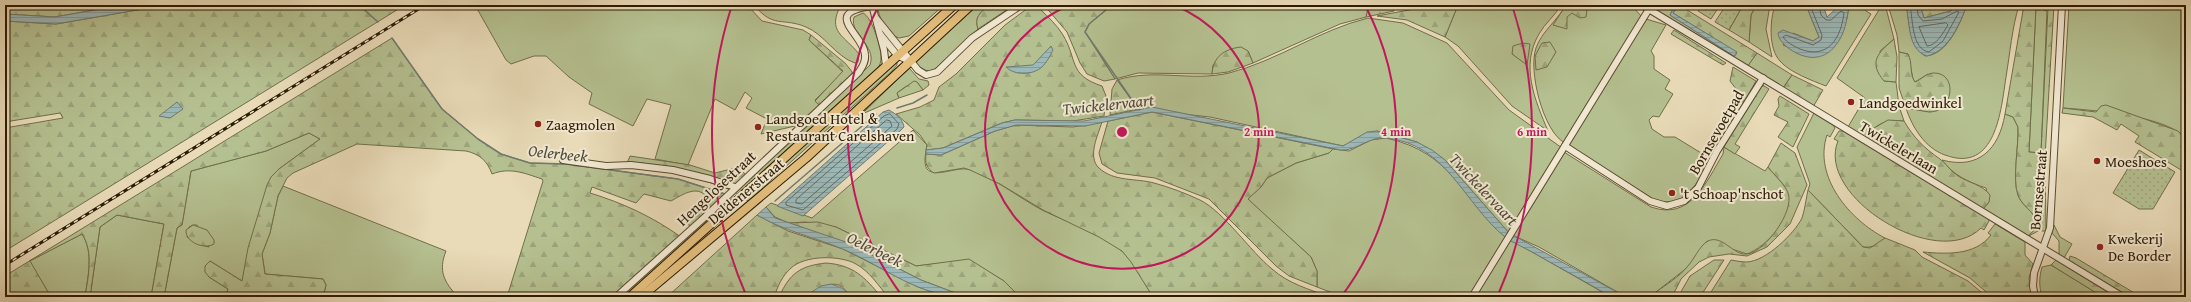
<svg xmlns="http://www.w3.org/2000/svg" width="2191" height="302" font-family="'Gentium Book Plus',serif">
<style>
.green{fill:#b5c090;stroke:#716e49;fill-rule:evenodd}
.forest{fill:url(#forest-firs);stroke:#716e49;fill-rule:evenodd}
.garden{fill:url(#garden-dots);stroke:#716e49}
.water{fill:url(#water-rules);stroke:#707a70}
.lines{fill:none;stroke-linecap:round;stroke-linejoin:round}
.shore{stroke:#646a5e;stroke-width:1}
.stream{stroke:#707a70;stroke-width:1.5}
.minor-casing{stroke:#5c4b30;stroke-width:8}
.major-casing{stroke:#2d1b02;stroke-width:10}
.minor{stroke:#f1e8d1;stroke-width:6}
.major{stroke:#e4be7c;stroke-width:8}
.rail-casing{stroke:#2d1b02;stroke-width:3}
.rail{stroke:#f1e8d1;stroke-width:1.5;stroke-dasharray:4.5;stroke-linecap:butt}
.ring{fill:none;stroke:#c2185b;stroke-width:2}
.poi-dot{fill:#8f2418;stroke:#f1e8d1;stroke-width:1.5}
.labels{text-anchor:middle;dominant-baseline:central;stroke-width:4;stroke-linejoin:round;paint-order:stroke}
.poi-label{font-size:15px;fill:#2d1b02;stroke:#f1e8d1;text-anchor:start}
.street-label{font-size:15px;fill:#2d1b02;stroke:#f1e8d1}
.water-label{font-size:16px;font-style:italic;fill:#4e4a39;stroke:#f1e8d1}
.centre{fill:#c2185b;stroke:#f1e8d1;stroke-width:2}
.ring-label{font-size:12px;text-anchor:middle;font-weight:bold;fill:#c2185b;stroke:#f1e8d1;stroke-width:4;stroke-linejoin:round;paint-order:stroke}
</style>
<defs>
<pattern id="forest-firs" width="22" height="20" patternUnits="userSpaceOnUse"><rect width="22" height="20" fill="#b5c090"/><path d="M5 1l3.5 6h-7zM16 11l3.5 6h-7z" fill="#9ca47b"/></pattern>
<pattern id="garden-dots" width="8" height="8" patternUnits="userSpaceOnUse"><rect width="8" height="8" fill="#b5c090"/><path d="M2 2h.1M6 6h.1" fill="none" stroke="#9ca47b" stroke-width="1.8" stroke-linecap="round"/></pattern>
<pattern id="water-rules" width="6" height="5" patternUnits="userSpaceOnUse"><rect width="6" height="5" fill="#9cb9b9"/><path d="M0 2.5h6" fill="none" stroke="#879e9d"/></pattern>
</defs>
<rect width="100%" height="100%" fill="#e9dbb8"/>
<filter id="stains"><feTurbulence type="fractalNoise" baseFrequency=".005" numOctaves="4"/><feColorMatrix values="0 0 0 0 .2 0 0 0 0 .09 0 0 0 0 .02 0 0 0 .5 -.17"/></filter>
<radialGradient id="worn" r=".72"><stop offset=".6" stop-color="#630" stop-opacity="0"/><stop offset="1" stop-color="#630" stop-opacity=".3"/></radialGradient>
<g class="green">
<path d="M475,5H747L762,21L803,30L811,35L809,40L843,72L815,100L819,105L799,125L761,134L767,119L746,108L752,98L745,92L735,110L715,99L688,165L655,159L671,105L647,99L633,126L589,104L592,93L569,77L546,56H534L511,64L506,60Z"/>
<path d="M754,5H841C826,32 845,36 859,54L858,62L855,63C836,57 824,34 806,27C782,17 774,29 754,5Z"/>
<path d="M883,5H944L909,36L899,38C887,34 881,22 878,10Z"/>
<path d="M978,5H989C980,13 974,17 978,29L936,68C927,74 921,69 915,62Z"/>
<path d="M1112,5H1369L1366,17L1340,24L1253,63L1248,51L1213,65L1212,74L1138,73L1115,79L1085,32L1089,24Z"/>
<path d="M1458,5H1561C1555,16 1545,23 1539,34C1520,66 1535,100 1548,131L1512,106L1458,46L1445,37Z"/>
<path d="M1566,5H1631L1643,18L1565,143C1543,132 1528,70 1536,48C1542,31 1557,21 1566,5Z"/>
<path d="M1655,5H1675L1670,15L1734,56L1733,58L1658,13Z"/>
<path d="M1756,5H1770L1766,29L1772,57L1749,42L1751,15Z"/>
<path d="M1775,5H1806L1819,37L1813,41L1793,33L1783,45L1810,57L1847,19L1849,5H1864L1866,11L1871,14L1826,86C1813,81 1789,72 1780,61C1768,48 1770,20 1775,5Z"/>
<path d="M1882,5L1886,8L1894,39L1880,51L1884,81L1896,82L1899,106L1904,121C1885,120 1878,122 1866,138L1848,127L1865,98L1837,78Z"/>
<path d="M1888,5H1906C1910,23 1908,44 1925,56C1948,55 1960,23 1967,5H2019C2012,28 2010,53 2006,77C2001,110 1996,174 1945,155C1925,148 1912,127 1906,108L1930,112L1942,108L1928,74L1915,82L1913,79L1908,54L1899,52L1897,35Z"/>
<path d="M2069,5H2186V140C2172,116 2091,110 2063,108Z"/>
<path d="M2036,6L2037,10H2041V6H2043V10L2047,11L2041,153L2029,152Z"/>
<path d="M863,13C872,17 881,47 881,57C881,62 880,65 877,70L738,197L735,191L792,141L870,65C877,45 849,35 854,17Z"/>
<path d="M1368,18L1403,23L1447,43L1509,110L1562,148L1509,233L1445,160L1417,142L1377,131L1343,146L1210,117L1138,109L1117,80C1155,68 1191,82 1229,73C1277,61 1319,30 1368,18Z"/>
<path d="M1646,19L1666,25L1651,51L1654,56V69L1670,80L1665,89L1673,94L1659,117L1653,116L1649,120L1652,129L1664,137H1675L1711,159C1697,182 1687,209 1655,200L1568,145Z"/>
<path d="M1757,53L1792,75L1783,88L1747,67Z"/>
<path d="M897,62V65L892,71L772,179L750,202L746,200L889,66Z"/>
<path d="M909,68L919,79L928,81L929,85L923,90L917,82L905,87L897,93L899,98L862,114Z"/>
<path d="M1814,113L1833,125L1835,128L1830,137L1827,135C1813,177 1850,220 1885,238C1878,245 1873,248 1863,247L1808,190L1810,184L1797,147Z"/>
<path d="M2005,114L2013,117L2018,127C2019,145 2012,179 2018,195C2024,212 2051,218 2027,237L1983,209L1989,202L1986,188C1968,182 1953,175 1942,160C1979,170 1999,149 2005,114Z"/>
<path d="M913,130L927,145C926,152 923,163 927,169C936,179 958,165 971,170C996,179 1018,197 1042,210C1068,223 1101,232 1123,252C1136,264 1144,282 1153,297H1020L1004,281L969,260L916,266L836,227L805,222L789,223L775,217L766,207L771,203L812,218Z"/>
<path d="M309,133L320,139L279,169L242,281L210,261L209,277L228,289L225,297H164L177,228L182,225L191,171L266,151ZM193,225H197L209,247L198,244L187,237L189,227Z"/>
<path d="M1386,138C1454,153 1461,198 1507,238L1470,297H1343L1317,287V271L1311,257L1247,199L1261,187L1267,178L1296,163L1329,153L1333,149L1349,151L1371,140Z"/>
<path d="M1724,147L1765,171L1768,167C1774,175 1786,185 1789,194C1795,216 1766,247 1747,254L1707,241L1688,267L1656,292L1655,297H1626L1539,247L1512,235L1564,152L1651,207C1691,221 1706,182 1723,154Z"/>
<path d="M283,186L446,251C438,271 444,282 458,297H323L326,285L323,279L265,274L262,254L270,233L278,196Z"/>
<path d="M726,200H734L683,248L625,297H620Z"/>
<path d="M117,215L164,224L151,297H90L100,227Z"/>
<path d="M2054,225L2060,237L2072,244L2064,258L2059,255V241L2052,233Z"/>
<path d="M82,234C94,252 88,276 85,297H51L29,261Z"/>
<path d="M1509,240L1520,245L1611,297H1475Z"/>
<path d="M2051,265L2103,297H2042C2039,286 2039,278 2042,267Z"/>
</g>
<g class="forest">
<path d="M5,5H123L55,17L5,14Z"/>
<path d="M166,5H405L5,251V128L63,118L60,113L5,122V21L56,24Z"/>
<path d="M989,5H1014L978,29C974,17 980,13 989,5Z"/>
<path d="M1032,5H1036L1040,9C1048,17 1057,25 1063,35C1078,60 1068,75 1102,86L1106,96L1104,116L1073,121L1015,120L1002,123L943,148L926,150L927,145L920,135L896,114L920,107L934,100L939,87L956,74L1005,25Z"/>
<path d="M1044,5H1112L1089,24L1085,32L1115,79L1104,81L1087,74L1080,63L1067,32Z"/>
<path d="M1369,5H1391L1394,11L1366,17Z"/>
<path d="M1458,5L1445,37L1407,20L1377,16L1430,6Z"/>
<path d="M1566,5H1585L1587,9L1586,17L1580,18L1572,13L1567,17V29L1553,25Z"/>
<path d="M1679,5L1757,53L1747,67L1733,58L1737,53L1673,13Z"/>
<path d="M1743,5H1756L1751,15L1749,42L1729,30Z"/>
<path d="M1920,5H1956L1951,11L1924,18Z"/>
<path d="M2024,5H2054L2045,157L2046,231H2038L2027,237C2051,218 2024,212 2018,195C2012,179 2019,145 2018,127L2013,117L2005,114ZM2036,6L2048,7L2041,153L2029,152Z"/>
<path d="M1674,30L1726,63L1723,65L1671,34Z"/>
<path d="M811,35L845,63L853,73L819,105L815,101L843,71L809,40Z"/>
<path d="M392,38L442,109L478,139L501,154L530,163L566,164L678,179L725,194L690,228L688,222L709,201C700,182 682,195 671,201L644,194L636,203L592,187L590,193C623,203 653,217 681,237L612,297H507L543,181L542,179C524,173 510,167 492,174C487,160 479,154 466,151L357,144L293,173L287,178L278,196L270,233L262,254L265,274L323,279L326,285L323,297L305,294H268L267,293L265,297H225L228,289L209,277L205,272V266L210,261L242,281L248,248L267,185L271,177L279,169L320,139L309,133L266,151L191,171L182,225L177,228L164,297H151L164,224L117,215L100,227L90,297H85C88,277 94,252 82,234L30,261L51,297H5V276Z"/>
<path d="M1894,39L1897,57L1896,82L1884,81C1868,62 1878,53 1894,39Z"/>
<path d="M1550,42L1556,52L1547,67L1536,70L1535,56L1542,43Z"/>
<path d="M1523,43L1530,44L1527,65L1512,54L1513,46Z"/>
<path d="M1241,47L1248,51L1253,63L1228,72L1212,74C1213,57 1224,49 1241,47Z"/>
<path d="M1899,52L1908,54C1913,63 1909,74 1915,82C1921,80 1926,73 1934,73C1956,73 1954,105 1936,111C1926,114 1916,108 1906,108L1899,88Z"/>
<path d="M1733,67L1756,81L1743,104V98L1730,81Z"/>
<path d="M1792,75L1823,90L1813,107L1783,88Z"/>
<path d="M1117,80L1138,109L1110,115L1112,89Z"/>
<path d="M914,81L917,82L923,90L899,98L897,93Z"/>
<path d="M1761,84L1769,89L1735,144L1740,147L1735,154L1724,147Z"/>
<path d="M1780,96L1809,114L1793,147L1778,137L1788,122L1774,115L1779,106L1778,99Z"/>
<path d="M2106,105L2178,131L2186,140V173L2135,142L2139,136L2121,124L2117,130L2093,117L2062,113L2063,108L2096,112L2101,106Z"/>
<path d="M1152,112L1333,149L1329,153L1296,163L1267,178L1261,187L1248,199L1311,257L1317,271V287L1289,276L1276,266L1209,199L1155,178L1117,173L1102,164L1099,153L1108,121Z"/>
<path d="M1888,120L1904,121C1914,138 1924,148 1940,159C1947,164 1951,172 1958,176C1969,183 1983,185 1990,195L1989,202L1983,209L1866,138L1874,128Z"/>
<path d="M1102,122C1098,135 1087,157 1099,168C1114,182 1136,178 1154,183C1169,187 1185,193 1200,200C1224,212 1250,251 1272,269C1289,284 1309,289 1329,297H1153L1131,262L1122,251L1099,237L1043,210L1000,184L970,170L964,168L934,173C926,168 925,163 926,154L941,155L995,131L1016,125L1073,127Z"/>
<path d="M1839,131H1843L1988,218L1989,221L1984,230L1981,228C1937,272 1815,196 1838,141L1834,139Z"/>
<path d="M1781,143L1795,153L1807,185L1790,224L1767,247L1747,256L1729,254L1709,257L1699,262L1681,279L1672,297H1655L1656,292C1667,284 1679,277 1687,267C1694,260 1699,246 1708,241C1722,234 1734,256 1747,254C1765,252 1795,211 1788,193C1785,184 1774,175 1768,167Z"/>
<path d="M630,156L690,165L715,173L735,168L741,170L746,175L731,190L680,172L626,166Z"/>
<path d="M1808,190L1863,247L1870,248L1885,238L1915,250L1922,257L1968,281L1987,297H1708L1731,260C1736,261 1742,262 1747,262C1766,261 1794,234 1802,218C1805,209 1806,199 1808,190Z"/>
<path d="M757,215L788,231L843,249L918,287L947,297H888C879,286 869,271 856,264C840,255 805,255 791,268C782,276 778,286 774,297H667Z"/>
<path d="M818,222L836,227L916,266L969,259L1004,281L1020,297H966L921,280L858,248L789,223Z"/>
<path d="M1995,224L2025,242V255L2033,264L2029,278L2032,297H1992L1970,278L1923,252C1946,254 1975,256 1991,235L1988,233Z"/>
<path d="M193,225L207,230L214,240V244C204,250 185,242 186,230Z"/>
<path d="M2070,256L2076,258L2141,297H2128L2069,261Z"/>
<path d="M1714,260H1724L1700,297H1678L1690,276Z"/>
<path d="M2056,260L2116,297H2103L2051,265Z"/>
<path d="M826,263C853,265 865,277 881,297H850C837,272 820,290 805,297C799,299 786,297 779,297C790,273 800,266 826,263Z"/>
</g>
<g class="garden">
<path d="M1701,5H1720L1711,19L1698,11Z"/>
<path d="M1726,5H1743L1729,30L1715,22Z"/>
<path d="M2139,150L2175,172L2153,209H2139L2113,193Z"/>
</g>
<g class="water">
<path d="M123,5H166L56,24L5,21V14L55,17Z"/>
<path d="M1675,5H1678L1673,13L1737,52L1734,56L1670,15Z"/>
<path d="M1806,5H1823L1827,17L1840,5H1849C1847,19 1845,35 1835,46C1831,52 1824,56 1817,57C1803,60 1779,46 1778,33L1783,30L1813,41L1819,37Z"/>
<path d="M1906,5H1920L1924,18L1951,11L1957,5H1967C1960,23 1949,51 1927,56C1907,50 1910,21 1906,5Z"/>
<path d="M1051,46L1053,50C1050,56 1047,62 1042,67C1033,75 1015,76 1006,67L1033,65Z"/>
<path d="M177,102L183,109L170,118L159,116Z"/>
<path d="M1152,107L1343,146L1367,132L1377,131L1417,142L1432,150L1445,160L1509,233L1626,297H1611C1585,281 1558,267 1532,252C1523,247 1513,243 1505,237C1464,204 1447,144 1386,138C1369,136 1357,151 1341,150L1152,112L1085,126L1016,125L995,131L941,155L926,154V150L943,148L1002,123L1015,120L1084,121Z"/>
<path d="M889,110C896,114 903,119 904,127L900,131L803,216L777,206L883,112Z"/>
<path d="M766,207L775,218L846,242L921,280L966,297C919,297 886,268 845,250C815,237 786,232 757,215Z"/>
<path d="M831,284C840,287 846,289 850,297H840L836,294L822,297H804L821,286Z"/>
</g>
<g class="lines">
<g class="shore">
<path d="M1810,5L1822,35L1821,40L1813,45L1786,35L1783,37C1787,43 1794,46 1800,49C1828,60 1841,38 1844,13L1841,11L1831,20H1826L1821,15L1819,5"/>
<path d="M1910,5C1913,18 1911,49 1929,52L1943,41L1959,12L1957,11L1942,19L1923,21L1918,15L1917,5"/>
<path d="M1946,23L1948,25C1943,33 1936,46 1927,46L1919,27Z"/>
<path d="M890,114L899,124L897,129L803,210L786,205V202L884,116Z"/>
<path d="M887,120L890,121L892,126L802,204L796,203V200Z"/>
</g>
<g class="stream">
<path d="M359,5L378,22"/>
<path d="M1112,5L1089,24L1085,32L1139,110"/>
<path d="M392,38L442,109L478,139L501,154L530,163L566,164L678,179L725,194"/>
<path d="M897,108L913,103L927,95"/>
<path d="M775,201L876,114"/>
</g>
<g class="minor-casing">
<g id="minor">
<path d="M872,5L884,50L886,66"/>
<path d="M1642,5L2123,297"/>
<path d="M875,17L918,70L926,75L937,72L972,38L1021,5"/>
<path d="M880,34L897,55L909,61"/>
<path d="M1565,146L1650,201L1667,206L1684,201L1698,188L1717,151L1763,78"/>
<path d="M563,160L606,166L631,165L673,170L710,179L735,187"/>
<path d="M616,297L705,217L859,72C862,67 866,62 865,55C864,34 820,13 872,6"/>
<path d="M1472,297L1649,9"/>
<path d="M2035,297L2033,286L2034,273L2050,228L2062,5"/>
</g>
</g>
<g class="major-casing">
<g id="major">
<path d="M630,297L954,5"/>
<path d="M641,297L806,158L971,5"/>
</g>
</g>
<use href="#minor" class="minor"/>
<use href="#major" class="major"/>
<g class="rail-casing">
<path id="rail" d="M5,265L425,5"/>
</g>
<use href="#rail" class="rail"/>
</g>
<g class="ring">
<path d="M1174 5A137 137 0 1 1 1070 5"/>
<path d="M903 297A274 274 0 0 1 879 5M1365 5A274 274 0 0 1 1341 297"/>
<path d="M746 295A410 410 0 0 1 732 5M1512 5A410 410 0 0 1 1498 295"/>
</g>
<g class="poi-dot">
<circle cx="1851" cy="102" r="4"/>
<circle cx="538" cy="124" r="4"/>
<circle cx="758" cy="127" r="4"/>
<circle cx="2097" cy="161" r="4"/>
<circle cx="1672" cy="193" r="4"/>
<circle cx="2100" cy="247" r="4"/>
</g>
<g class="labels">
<g class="poi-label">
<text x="1859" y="102">Landgoedwinkel</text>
<text x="766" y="118">Landgoed Hotel &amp;<tspan x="766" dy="17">Restaurant Carelshaven</tspan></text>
<text x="546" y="124">Zaagmolen</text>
<text x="2105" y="161">Moeshoes</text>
<text x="1680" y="193">'t Schoap'nschot</text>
<text x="2108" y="238">Kwekerij<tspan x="2108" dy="17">De Border</tspan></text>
</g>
<g class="street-label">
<text transform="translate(1716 132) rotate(-60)">Bornsevoetpad</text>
<text transform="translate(1899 147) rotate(31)">Twickelerlaan</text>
<text transform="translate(716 188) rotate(-43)">Hengelosestraat</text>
<text transform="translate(2038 190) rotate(-85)">Bornsestraat</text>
<text transform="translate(746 191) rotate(-40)">Deldenerstraat</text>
</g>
<g class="water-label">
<text transform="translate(1108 104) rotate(-6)">Twickelervaart</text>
<text transform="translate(558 153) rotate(6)">Oelerbeek</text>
<text transform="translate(1484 189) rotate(47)">Twickelervaart</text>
<text transform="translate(875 249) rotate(26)">Oelerbeek</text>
</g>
</g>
<circle cx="1122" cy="132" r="6" class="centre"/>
<g class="ring-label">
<text x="1259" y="136">2 min</text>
<text x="1396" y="136">4 min</text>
<text x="1532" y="136">6 min</text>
</g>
<rect width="2191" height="302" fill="none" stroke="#e9dbb8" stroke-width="20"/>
<rect x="6" y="6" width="2179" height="290" fill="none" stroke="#2d1b02" stroke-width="2"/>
<rect x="10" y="10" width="2171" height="282" fill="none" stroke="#2d1b02"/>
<rect width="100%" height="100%" filter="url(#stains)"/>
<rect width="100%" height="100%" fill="url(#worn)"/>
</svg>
